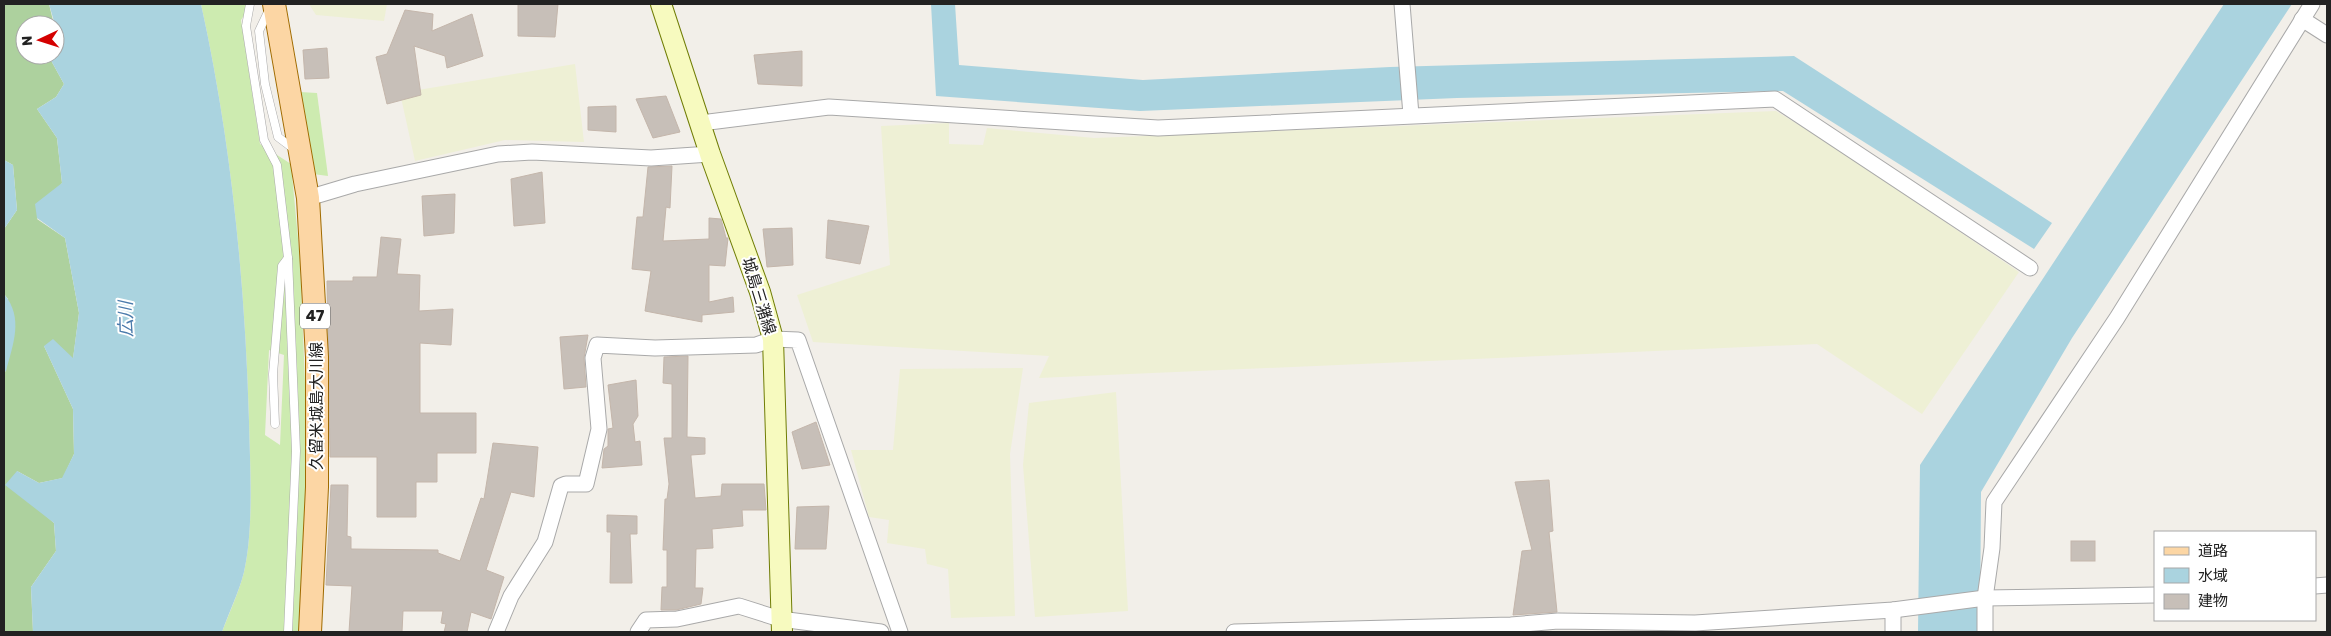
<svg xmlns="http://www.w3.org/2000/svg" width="2331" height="636" font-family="Rubik,'Noto Sans JP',sans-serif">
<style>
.farmland{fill:#eef0d5}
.grass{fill:#cdebb0;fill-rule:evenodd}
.forest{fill:#add19e}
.water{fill:#aad3df}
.building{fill:#c7bfb8;stroke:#c4b6ab}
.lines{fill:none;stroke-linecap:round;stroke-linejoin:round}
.lane-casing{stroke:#a9a9a9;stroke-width:9}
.street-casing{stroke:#a9a9a9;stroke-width:17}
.secondary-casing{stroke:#707d05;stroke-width:22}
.primary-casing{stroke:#a06b00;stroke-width:24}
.lane{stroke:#fff;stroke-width:8}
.street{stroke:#fff;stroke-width:15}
.secondary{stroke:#f7fabf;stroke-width:20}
.primary{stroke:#fcd6a4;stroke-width:22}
.labels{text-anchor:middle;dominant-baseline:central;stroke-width:4;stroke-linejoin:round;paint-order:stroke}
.shield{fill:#fff;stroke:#646464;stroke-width:1}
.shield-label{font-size:15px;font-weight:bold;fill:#222}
.street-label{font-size:16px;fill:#222;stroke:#fff}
.water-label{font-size:18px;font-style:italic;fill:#4a7aab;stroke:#fff}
</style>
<rect width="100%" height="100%" fill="#f2efe9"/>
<g class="farmland">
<path d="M309,4H387L384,21L316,15Z"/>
<path d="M575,64L584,142L505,140L415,161L400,93Z"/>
<path d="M1776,111L1824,140L2019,272L1922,414L1817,344L1039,378L1049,356L813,342L797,295L890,265L881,126L949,123V144L983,145L987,128L1094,138Z"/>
<path d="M1023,368L1010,454L1015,616L951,618L948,569L927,564L925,549L887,543L889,520L869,517L851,450H893L900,369Z"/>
<path d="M1116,392L1128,611L1035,617L1023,465L1029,403Z"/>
</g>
<g class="grass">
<path d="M201,4H252L241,20L260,144L291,164L300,260L308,457L302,632H222C229,613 239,592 244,572C254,528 250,466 249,421C245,281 231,140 201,4ZM269,350L284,355L280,445L265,435Z"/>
<path d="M300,92L317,93L328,176L313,174Z"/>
</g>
<path class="forest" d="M4,4H49L54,25H25V55H48L64,84L56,97L37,109L57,138L62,183L37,219L65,238L79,313L73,359L44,346L73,409L74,454L63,478L39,483L17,471L38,509L54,523L56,551L31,587L33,632H4V372L6,371L8,299L4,294V229L17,210L13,165L4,160Z"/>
<g class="water">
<path d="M49,4H201C231,140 245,281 249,421C250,466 254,528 244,572C239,592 229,612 222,632H33L31,587L56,551L54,523L5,485L17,471L39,483L62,478L74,454L73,409L44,346L53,339L73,358L79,313L65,238L37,218L35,204L62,183L57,138L37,109L56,97L64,84L48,55H55V25Z"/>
<path d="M931,4H955L959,65L1143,80L1390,67L1794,56L2052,223L2034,249L1783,91L1457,98L1140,111L936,96Z"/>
<path d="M2224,4H2292L2072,338L1981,492L1980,632H1918L1920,465Z"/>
<path d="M4,160L13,165L17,210L4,229Z"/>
<path d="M4,294C24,318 13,344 6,371L4,372Z"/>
</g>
<g class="building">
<path d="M518,4H558L555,37L518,36Z"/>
<path d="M405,10L433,14L432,31L472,14L483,56L447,68L445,56L414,46L421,95L387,104L376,57L387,54Z"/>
<path d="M327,48L329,78L305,79L303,50Z"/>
<path d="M802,51V86L758,84L754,55Z"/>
<path d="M666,96L680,132L653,138L636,99Z"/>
<path d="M616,106V132L588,130V107Z"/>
<path d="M672,166L670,208L666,207L663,241L709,239V218L721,219L726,238H728L725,266L709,265V302L733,297L734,312L702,315V322L645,311L651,271L632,269L637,217H643L648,167Z"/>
<path d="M542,172L545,223L514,226L511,179Z"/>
<path d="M455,194L454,233L424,236L422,196Z"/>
<path d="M828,220L869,226L860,264L826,258Z"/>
<path d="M792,228L793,265L767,267L763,229Z"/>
<path d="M381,237L401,239L397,274L420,275L419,311L453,309L451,345L420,343V413H476V453H437V482H416V517H377V457H330L327,281H353V277H377Z"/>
<path d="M588,335L584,358L586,387L564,389L560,337Z"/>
<path d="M688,356L687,437L705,438V454L691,455V457L695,498L721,496L722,484H764L766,510H742L743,526L712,529L713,548L696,549L695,588H703L701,604L676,610H661L662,587H667V550H663L665,499H667L669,484L664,438H672V384L663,383L664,357Z"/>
<path d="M636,380L638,416L633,424L635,442L640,441L642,465L602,468L604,449L608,446V429L613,428L608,385Z"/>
<path d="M816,422L830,465L802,469L792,432Z"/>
<path d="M493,443L538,447L534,497L511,492L486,570L504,577L491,619L471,612L467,632H444L446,624L441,623L443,611H403L402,632H349L352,586L326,585L331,485H348L347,536L351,537V549L438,550V553L460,561L481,498L484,499Z"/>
<path d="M1549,480L1553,531L1549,532L1557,612L1513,615L1522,551L1532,550L1515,482Z"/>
<path d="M829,506L826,549H795L797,507Z"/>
<path d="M607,515L637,516V534H630L632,583H610L611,532H607Z"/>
<rect x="2071" y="541" width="24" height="20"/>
</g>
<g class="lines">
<g class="lane-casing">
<g id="lane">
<path d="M250,4L246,26L264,140L277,165L288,258L296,451L288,632"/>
<path d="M269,10L259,31L265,84L278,137L294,149"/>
<path d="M275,424L273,374L282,266L288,258"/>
</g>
</g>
<g class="street-casing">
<g id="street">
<path d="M1402,4L1411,115"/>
<path d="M2302,19L2327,35"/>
<path d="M701,123L829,107L1158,128L1775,99L2030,268"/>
<path d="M308,198L355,184L498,154L532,152L651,158L710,154"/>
<path d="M2315,586L2327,585"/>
<path d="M496,632L511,596L545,542L561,486L566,484H586L599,429L593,358L597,345L655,348L756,345L773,339L798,340L900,632"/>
<path d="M638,632L646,620L677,619L739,606L780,619L881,632"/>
<path d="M1234,632L1511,625L1558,621L1695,623L1893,610L1985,598L2155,595"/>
<path d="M1893,632V610"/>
<path d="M1985,632V598L1992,548L1994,502L2117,318L2312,4"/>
</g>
</g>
<g class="secondary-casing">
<path id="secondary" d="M661,4L710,154L760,292L773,339L782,632"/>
</g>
<g class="primary-casing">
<path id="primary" d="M274,4L308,198L317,357V487L310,632"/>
</g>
<use href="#lane" class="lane"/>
<use href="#street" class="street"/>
<use href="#secondary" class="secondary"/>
<use href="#primary" class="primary"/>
</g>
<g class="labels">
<rect class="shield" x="300" y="303.5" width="30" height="25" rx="4"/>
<g class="shield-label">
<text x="315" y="316">47</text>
</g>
<g class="street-label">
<text transform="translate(759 296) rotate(73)">城島三潴線</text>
<text transform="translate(316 406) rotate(-90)">久留米城島大川線</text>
</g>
<g class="water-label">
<text transform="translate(126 319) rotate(-91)">広川</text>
</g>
</g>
<rect width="2331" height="636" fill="none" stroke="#222222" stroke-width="10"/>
<rect x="2154" y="531" width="162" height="90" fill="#ffffff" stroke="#a7a7a7"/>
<rect x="2164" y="547" width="25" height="8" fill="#fcd6a4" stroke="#a7a7a7"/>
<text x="2198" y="556" font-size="15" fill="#222222">道路</text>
<rect x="2164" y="568" width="25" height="15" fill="#aad3df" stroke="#a7a7a7"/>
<text x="2198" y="581" font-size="15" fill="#222222">水域</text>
<rect x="2164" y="594" width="25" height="15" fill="#c7bfb8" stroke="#a7a7a7"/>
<text x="2198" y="606" font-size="15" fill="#222222">建物</text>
<g transform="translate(40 40) rotate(266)"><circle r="24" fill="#ffffff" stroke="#a7a7a7"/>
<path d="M0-4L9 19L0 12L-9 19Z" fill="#d40000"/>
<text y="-8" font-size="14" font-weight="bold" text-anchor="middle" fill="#222222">N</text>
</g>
</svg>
